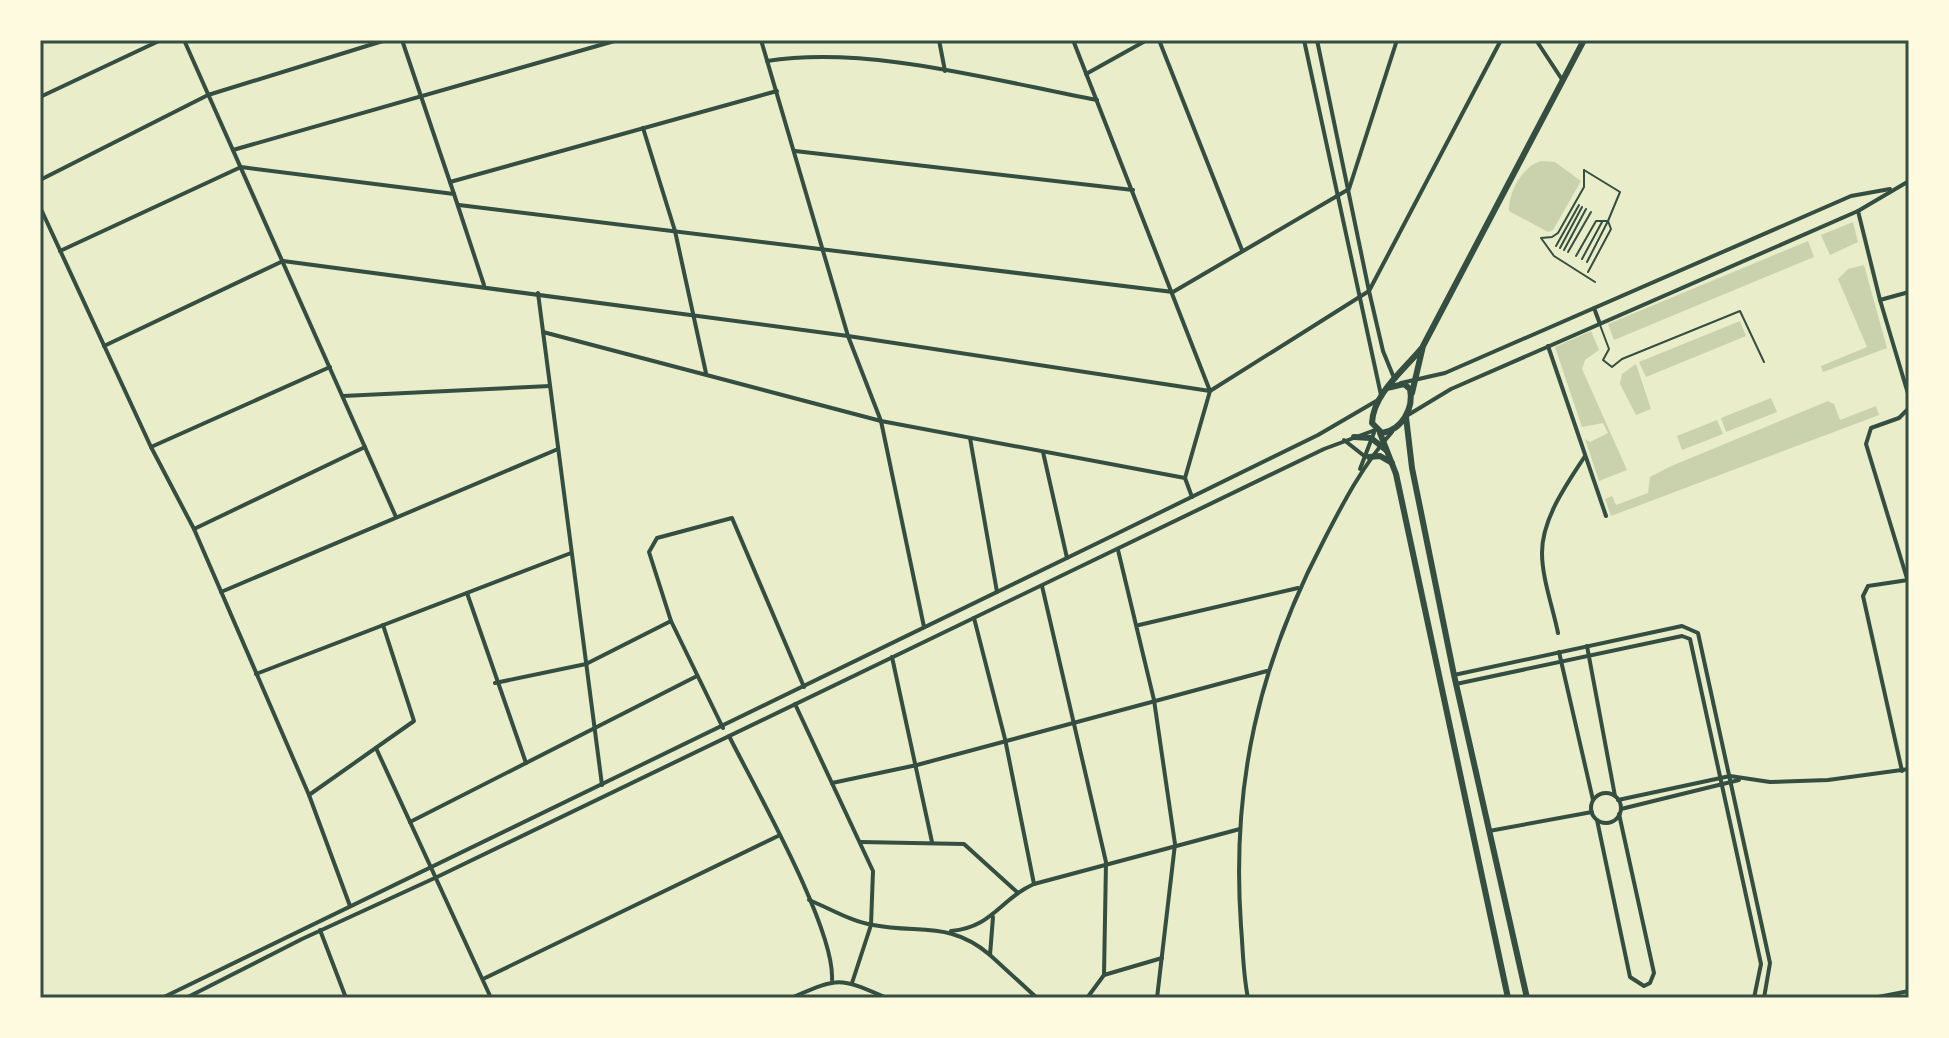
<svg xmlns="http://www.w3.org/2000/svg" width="1949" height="1038" font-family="'Archivo Narrow',sans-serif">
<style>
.green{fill:#cad2ad}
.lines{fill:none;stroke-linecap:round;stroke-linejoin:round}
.service{stroke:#344e41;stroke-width:2}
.minor{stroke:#344e41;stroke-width:4}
.tertiary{stroke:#344e41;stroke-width:4}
.primary{stroke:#344e41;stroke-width:6}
.neatline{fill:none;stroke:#344e41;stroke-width:3}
</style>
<rect width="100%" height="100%" fill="#e9edc9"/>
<g class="green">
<path d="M1541,161L1555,162L1581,181L1553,230L1548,232L1509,211C1508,192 1523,166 1541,161Z"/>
<path d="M1853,222L1858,242L1830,255L1821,235Z"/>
<path d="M1808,241L1814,257L1614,340L1608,324Z"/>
<path d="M1864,265L1887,348L1823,372L1821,366L1867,347L1838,279L1848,269Z"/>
<path d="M1740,321L1746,336L1646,377L1639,362Z"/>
<path d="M1591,331L1599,350L1585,360L1582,369L1627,470L1599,481L1585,439L1590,442L1608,433L1603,423L1582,427L1555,347Z"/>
<path d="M1636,364L1651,409L1636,415L1620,384L1622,374Z"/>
<path d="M1771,398L1777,412L1726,432L1721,418Z"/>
<path d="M1828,401L1834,404L1840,420L1876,406L1879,415L1611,516L1605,499L1612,496L1616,505L1648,493L1650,477L1669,467Z"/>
<path d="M1717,420L1723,434L1682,450L1677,436Z"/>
</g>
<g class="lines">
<g class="service">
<path d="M1584,170V187L1558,233L1552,237L1541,238L1554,256L1595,282"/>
<path d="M1584,170L1620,192L1608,221L1611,229L1588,272"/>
<path d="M1556,246L1579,205"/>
<path d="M1560,248L1582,207"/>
<path d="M1564,250L1586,209"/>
<path d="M1568,252L1591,212"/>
<path d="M1576,256L1596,221H1608L1587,262"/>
<path d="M1582,259L1602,222"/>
<path d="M1600,325L1609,349L1603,360L1612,367L1622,359L1740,311L1764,362"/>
</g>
<g class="minor">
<path d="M184,40L396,517"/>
<path d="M402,40L454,194"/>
<path d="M761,40L848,336L881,421L924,627"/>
<path d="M939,40L945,71"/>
<path d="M1073,40L1210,391L1185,478L1192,497"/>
<path d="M1159,40L1242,250"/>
<path d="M1304,40L1381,395"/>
<path d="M1317,40L1369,291L1383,351L1394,378"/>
<path d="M1536,40L1563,81"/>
<path d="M767,61C869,45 996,81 1097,100"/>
<path d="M1086,74L1147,40"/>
<path d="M40,97L161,40"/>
<path d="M643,128L675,231L706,373"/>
<path d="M233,150L618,40"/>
<path d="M795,151L1133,190"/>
<path d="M40,180L208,95L386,40"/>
<path d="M450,182L777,91"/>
<path d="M459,205L1173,292L1349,189L1397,40"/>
<path d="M40,207L151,447L194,529L309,795L350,906"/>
<path d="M1858,211L1880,300L1909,292"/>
<path d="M60,251L241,167L454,194L484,285"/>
<path d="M538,293L602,785"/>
<path d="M1880,300L1909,397"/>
<path d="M1594,308L1600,324"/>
<path d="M543,332L881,421L1185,478"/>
<path d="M104,346L283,261L848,336L1210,391L1369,291L1501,40"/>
<path d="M1548,346L1606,516"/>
<path d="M1401,383L1445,373L1851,196L1890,189"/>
<path d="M343,396L550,386"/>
<path d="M1909,408L1899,418L1871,428L1866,444L1909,585"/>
<path d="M1408,415L1451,389L1858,211L1909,181"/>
<path d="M970,438L997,592"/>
<path d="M151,447L330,367"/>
<path d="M1043,452L1067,558"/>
<path d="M1360,469L1375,430"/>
<path d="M194,529L365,447"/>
<path d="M1118,550L1154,700L1175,844L1157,998"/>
<path d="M1042,586L1106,862L1104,975"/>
<path d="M221,592L558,449"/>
<path d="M467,593L526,763"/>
<path d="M974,618L1005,739L1034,884"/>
<path d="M1139,625L1298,588"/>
<path d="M1558,633C1553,608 1542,578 1542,553C1542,518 1567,484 1585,456"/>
<path d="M1587,646L1615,796"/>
<path d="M1559,652L1593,800"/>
<path d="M892,657L932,842"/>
<path d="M256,674L571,553"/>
<path d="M1454,675L1682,626L1698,633L1770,963L1764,998"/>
<path d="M495,683L586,664L671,621"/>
<path d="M1456,684L1682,636L1690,639L1761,964L1754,998"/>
<path d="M795,704L873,871L871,925L852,983"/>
<path d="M723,728L671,621L649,552L657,538L732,518L804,687"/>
<path d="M729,736C755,788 835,928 832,980"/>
<path d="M376,748L491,998"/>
<path d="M1902,771L1863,596L1868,586L1908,580"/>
<path d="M832,783L917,765L1267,671"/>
<circle cx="1606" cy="808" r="15"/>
<path d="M309,795L414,721L383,625"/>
<path d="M1618,800L1730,776L1770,782L1828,780L1909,769"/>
<path d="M1621,809L1739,780"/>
<path d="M1597,820L1630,977L1644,986L1650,983L1654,973L1619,814"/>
<path d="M410,822L697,676"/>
<path d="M1489,831L1592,812"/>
<path d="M861,842L964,844L1017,892"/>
<path d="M809,900C829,908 852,922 873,925C921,934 950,921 990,955L993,917"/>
<path d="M320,930L346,998"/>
<path d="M951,931C993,927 1000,899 1034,884L1240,829"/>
<path d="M990,955L1037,998"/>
<path d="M483,979L778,836"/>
<path d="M791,998C840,977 838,977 887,998"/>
<path d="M1087,998L1104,975L1162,958"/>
<path d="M1248,998C1243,974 1243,950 1241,926C1231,784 1259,664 1324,540C1344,501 1363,465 1392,432"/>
<path d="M1873,998L1909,991"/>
</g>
<g class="tertiary">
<path d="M1344,440L1363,455"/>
<path d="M162,998L1110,537L1318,435L1378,400"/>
<path d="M186,998L302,939L437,877L1324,449L1375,430"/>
</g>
<g class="primary">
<path d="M1387,388L1404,384L1410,389C1414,408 1402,430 1382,433L1372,423C1373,394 1404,370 1421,349"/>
<path d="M1412,393L1423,346L1584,40"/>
<path d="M1406,417L1412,468L1454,675L1527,998"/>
<path d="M1380,433L1396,474L1508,998"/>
<path d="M1354,437L1371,438L1386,450"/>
<path d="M1369,457L1380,456L1392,463"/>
</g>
</g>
<rect width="1949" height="1038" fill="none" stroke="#fefae0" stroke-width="84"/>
<rect x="42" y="42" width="1865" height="954" class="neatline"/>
</svg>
